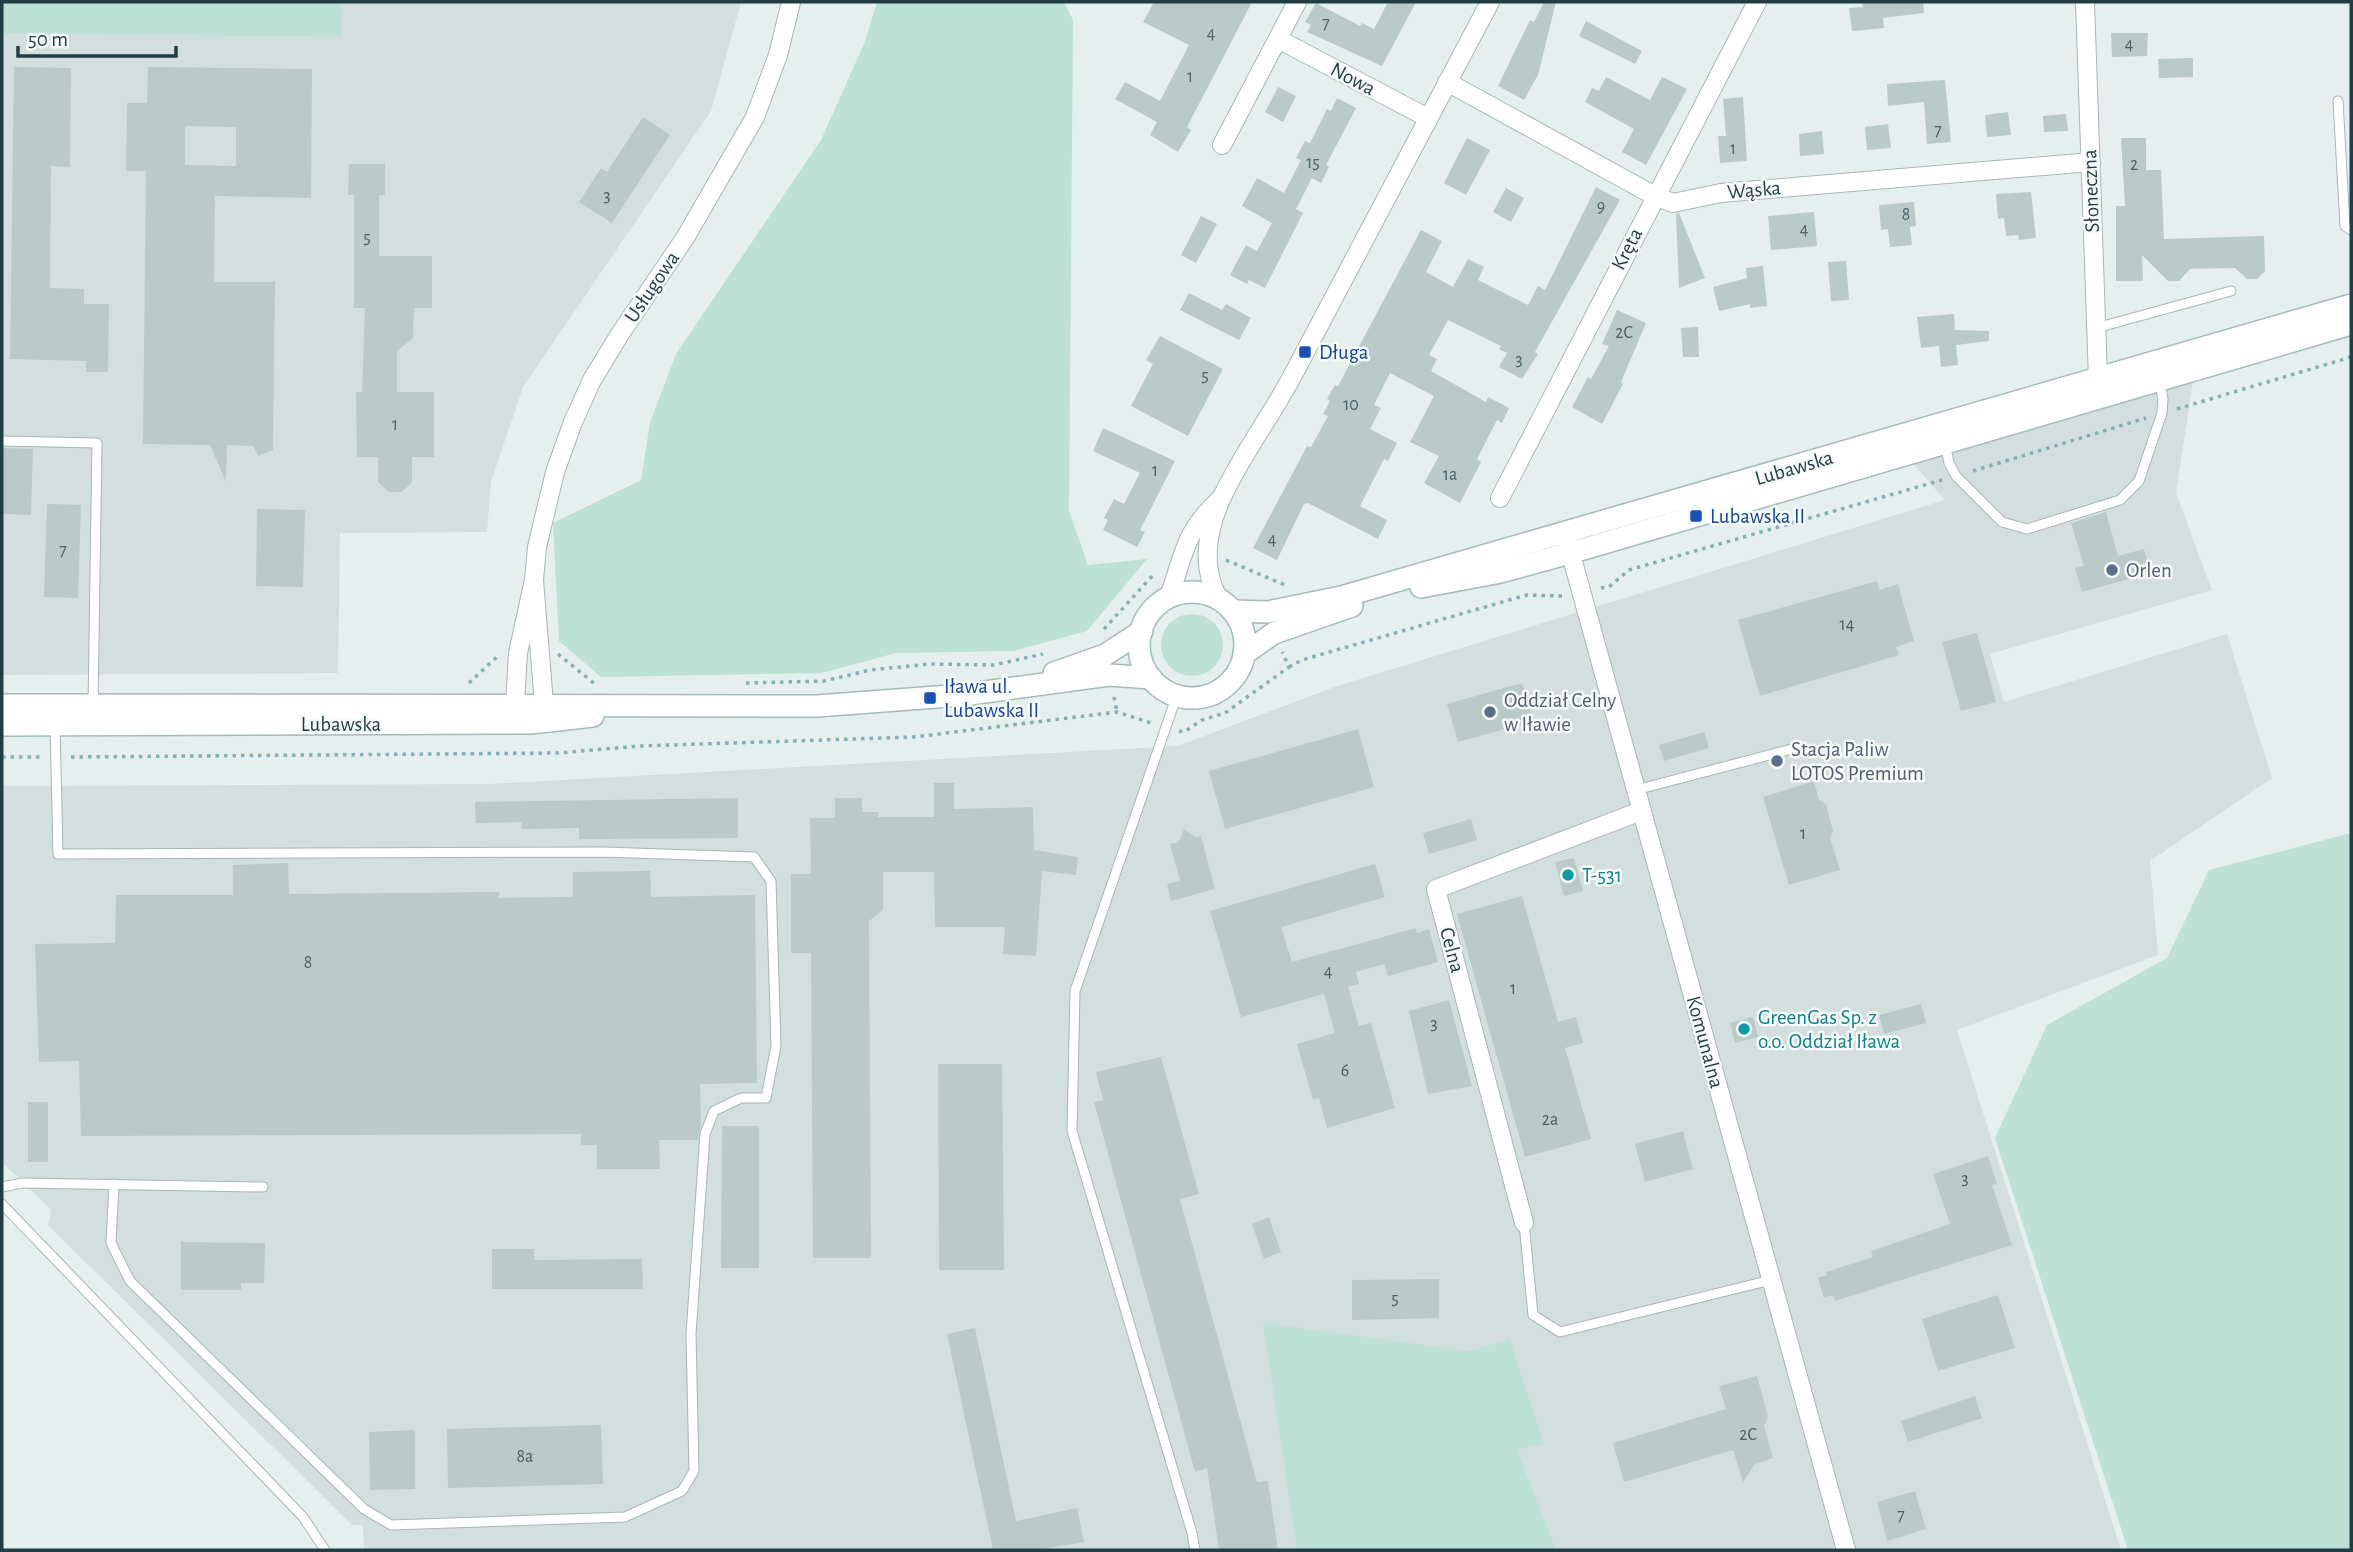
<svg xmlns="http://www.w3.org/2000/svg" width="2353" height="1552" font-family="'Alegreya Sans',sans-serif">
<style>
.built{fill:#d3dfde}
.green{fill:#bee1d5}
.building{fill:#bacac9;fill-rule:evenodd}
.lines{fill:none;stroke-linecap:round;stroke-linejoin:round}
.lane-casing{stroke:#a7b6b7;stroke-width:11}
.street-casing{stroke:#a7b6b7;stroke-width:20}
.secondary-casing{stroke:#a3bbbb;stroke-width:24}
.path{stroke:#84b0b4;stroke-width:3.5;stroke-dasharray:3.5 5;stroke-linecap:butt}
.lane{stroke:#fff;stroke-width:9}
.street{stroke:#fff;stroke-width:18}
.secondary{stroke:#fff;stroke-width:21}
.transit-dot{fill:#1a4fb4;stroke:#f6fbfa;stroke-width:2.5}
.service-dot{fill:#5c6f8a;stroke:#f6fbfa;stroke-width:2.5}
.culture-dot{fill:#0f9aa8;stroke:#f6fbfa;stroke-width:2.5}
.labels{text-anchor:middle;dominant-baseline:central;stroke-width:5;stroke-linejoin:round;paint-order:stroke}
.number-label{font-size:18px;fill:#496164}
.street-label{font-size:21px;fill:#233e42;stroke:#f6fbfa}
.transit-label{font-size:21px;fill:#164399;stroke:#f6fbfa;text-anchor:start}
.service-label{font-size:21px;fill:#4e5e75;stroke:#f6fbfa;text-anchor:start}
.culture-label{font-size:21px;fill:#0d838f;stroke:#f6fbfa;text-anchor:start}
</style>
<rect width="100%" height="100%" fill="#e5efee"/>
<g class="built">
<path d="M343,2H741L711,111L523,387L491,482L487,532L340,533L338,673L2,675V34L340,37Z"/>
<path d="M2193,381L2176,493L2212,590L1990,654L2004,702L2227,634L2272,778L2150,861L2158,955L1957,1030L2121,1550H364L363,1525H352L48,1225L51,1210L2,1162V786L489,784L1178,746L1337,686L1945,500L1913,464Z"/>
</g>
<g class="green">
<path d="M2,2H343L341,37L2,34Z"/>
<path d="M877,2H1064L1073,20L1069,511L1088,565L1147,559L1087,631L1013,651L896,653L822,673L601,677L559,641L553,523L641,480L650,423L676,354L821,140L864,44Z"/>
<circle cx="1192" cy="645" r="31"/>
<path d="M2351,833V1550H2128L1995,1138L2047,1025L2167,958L2209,870Z"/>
<path d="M1263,1323L1469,1351L1510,1340L1544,1444L1517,1450L1556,1550H1297Z"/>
</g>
<g class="building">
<path d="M1154,2H1252L1187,127L1191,130L1178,152L1150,135L1157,122L1115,99L1125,82L1160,101L1189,45L1143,22Z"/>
<path d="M1388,2H1416L1382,66L1307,32L1311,25L1305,22L1316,3L1360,26L1362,23L1374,29Z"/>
<path d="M1544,2H1556L1538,75L1524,100L1498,86L1530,20L1534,22Z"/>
<path d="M1862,2H1923L1924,13L1883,18L1884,28L1852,31L1849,8L1863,7Z"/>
<path d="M1586,21L1642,51L1635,64L1579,36Z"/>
<path d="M2111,33H2148L2147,56L2112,57Z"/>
<path d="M2193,58V77L2159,78L2158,59Z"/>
<path d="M14,67L71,68L70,167L51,166L50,288L84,289V304H109L108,372H86V361L10,359Z"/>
<path d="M148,67L312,69L311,198L215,196L214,282H275L273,450L258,456L253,446L227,445L226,482L210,445L143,444L146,171H126L127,103H147ZM185,126L236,127V166L185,165Z"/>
<path d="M1606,77L1650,100L1662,77L1687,89L1646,165L1622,152L1634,129L1585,102L1592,88L1599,91Z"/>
<path d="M1945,80L1951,142L1927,144L1924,102L1888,106L1887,84Z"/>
<path d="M1278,87L1296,96L1283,122L1265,112Z"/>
<path d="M1743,97L1747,161L1720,163L1718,136H1726L1723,99Z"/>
<path d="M1337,98L1356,108L1326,165L1329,167L1321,183L1312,178L1296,209L1303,213L1265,288L1249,280L1247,284L1230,275L1246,245L1257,251L1272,223L1242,206L1257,178L1284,193L1301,160L1296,158L1305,141L1310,143L1327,109L1331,111Z"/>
<path d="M2008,112L2011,135L1987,137L1985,115Z"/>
<path d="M2066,114L2068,131L2044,132L2043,116Z"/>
<path d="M643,117L670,135L612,223L579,202L601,168L607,172Z"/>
<path d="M1888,124L1891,148L1867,150L1865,127Z"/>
<path d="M1822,131L1824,154L1800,156L1799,134Z"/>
<path d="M1467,138L1490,150L1466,195L1444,183Z"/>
<path d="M2121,138H2146V170H2161L2164,239L2264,236L2265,271L2257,279H2247L2235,268L2190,269L2179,281H2168L2142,255L2143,281H2116V206H2125Z"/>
<path d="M349,164H385V195H379V256H432V308H414L413,338L397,351V392H434V457H412V482L402,492H389L378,482V457H357L356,392H362L365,308H354V195H348Z"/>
<path d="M1596,187L1620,200L1535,352L1538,354L1522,379L1499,367L1507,353L1499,349L1501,346L1448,320L1429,355L1437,359L1431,371L1486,402L1488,397L1509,408L1502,423L1497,420L1477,459L1481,462L1460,503L1424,483L1439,456L1410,442L1434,396L1390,373L1374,405L1381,408L1370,429L1397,443L1388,461L1384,459L1360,506L1387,520L1378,539L1308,503L1304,504L1277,560L1253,548L1307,446L1311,447L1328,416L1323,414L1330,401L1327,399L1335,385L1338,386L1421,230L1442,241L1426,272L1453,287L1468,259L1484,267L1478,280L1528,305L1538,286L1545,290Z"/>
<path d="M1506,188L1524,198L1511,222L1493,212Z"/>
<path d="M2031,192L2036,238L2019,240L2018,235L2006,236L2004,218L1998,219L1996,194Z"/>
<path d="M1914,202L1916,226L1910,227L1912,245L1890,247L1888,229L1881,230L1879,205Z"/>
<path d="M1814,212L1817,246L1771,250L1768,216Z"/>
<path d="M1679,213L1705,278L1679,288L1676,214Z"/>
<path d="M1201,216L1217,224L1196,263L1181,255Z"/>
<path d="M1846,261L1849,300L1831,301L1828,262Z"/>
<path d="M1763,266L1767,306L1750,308V304L1719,311L1713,287L1747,278L1746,268Z"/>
<path d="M1189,293L1222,310L1226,304L1251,318L1239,340L1180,310Z"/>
<path d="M1617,310L1646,323L1621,382L1623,384L1602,424L1572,407L1588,377L1591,379L1609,346L1602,344Z"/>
<path d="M1954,314L1955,330L1989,331V341L1956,345L1958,365L1941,367L1939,346L1921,348L1917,317Z"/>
<path d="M1698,327L1699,357H1683L1681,328Z"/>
<path d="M1160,336L1223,369L1188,436L1131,406L1153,364L1146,360Z"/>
<path d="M1103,428L1175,461L1140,530L1145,532L1137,547L1103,530L1108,520L1104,518L1114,499L1124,504L1140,473L1093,451Z"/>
<path d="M2,448L33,449L31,515L2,514Z"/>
<path d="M47,504L81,505L78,598L44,597Z"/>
<path d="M257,509L305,510L303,587L256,586Z"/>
<path d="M2106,512L2118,556L2144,549L2150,573L2082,592L2075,568L2084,566L2071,523Z"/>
<path d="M1877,581L1879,590L1898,584L1914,641L1896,647L1899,655L1760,696L1738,620Z"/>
<path d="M1977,633L1996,702L1961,711L1942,642Z"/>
<path d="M1522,683L1533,721L1458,742L1447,704Z"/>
<path d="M1358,729L1374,787L1225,829L1209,771Z"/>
<path d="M1704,732L1709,748L1664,761L1659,745Z"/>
<path d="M1814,781L1819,800L1826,804L1833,831L1830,838L1840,870L1789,885L1763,797Z"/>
<path d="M934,783H954V809L1033,807L1034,850L1078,857L1076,875L1042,871L1036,956L1003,954L1005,927H935L934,872H883V910L869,921L871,1258H813L811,953H791V874H811L810,818H835V798H862V812H878V817H934Z"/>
<path d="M738,798V838L579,839V828L522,829V822L476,823L475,802Z"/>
<path d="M1471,819L1477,840L1429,854L1423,833Z"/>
<path d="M1184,829L1195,837L1201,836L1215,889L1171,901L1167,884L1180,881L1170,844L1179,842Z"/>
<path d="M1574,858L1583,891L1564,896L1555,862Z"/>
<path d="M288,863L289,894L500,892L498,898L573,897V872L650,871L651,897L755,895L757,1083L700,1084L701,1125L698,1140H659L660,1169H597V1145H581V1134L81,1136L79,1061L39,1062L35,944L115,943L116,895H233V865Z"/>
<path d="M1375,864L1385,897L1281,927L1292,962L1416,928L1417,933L1429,929L1438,962L1388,976L1384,964L1356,972L1359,984L1348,987L1359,1026L1371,1023L1395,1108L1327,1128L1319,1098L1313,1100L1297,1044L1335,1033L1324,994L1241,1017L1210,911Z"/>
<path d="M1522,896L1558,1022L1576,1017L1583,1043L1565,1048L1591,1139L1525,1157L1457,914Z"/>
<path d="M1449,1000L1472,1086L1428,1094L1409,1011Z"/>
<path d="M1921,1004L1926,1023L1884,1034L1879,1015Z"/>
<path d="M1753,1017L1758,1037L1735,1043L1730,1023Z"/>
<path d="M1161,1057L1199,1194L1180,1199L1257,1482L1268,1481L1278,1550H1219L1207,1468L1195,1472L1094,1102L1103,1100L1096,1072Z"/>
<path d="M938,1064H1002L1004,1270H939Z"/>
<rect x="28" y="1102" width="20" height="60"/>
<path d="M722,1126H759V1268H721Z"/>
<path d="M1683,1131L1693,1169L1645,1182L1635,1144Z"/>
<path d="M1988,1156L1997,1184L1992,1185L2012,1245L1835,1301L1833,1295L1824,1298L1818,1278L1827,1275L1826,1272L1873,1257L1871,1251L1950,1224L1933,1174Z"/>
<path d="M1269,1217L1281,1252L1264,1259L1252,1224Z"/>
<path d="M181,1242L265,1243L264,1283H241V1290H181Z"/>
<path d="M492,1249H534V1260L642,1259L643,1289H492Z"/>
<path d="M1439,1279V1318L1352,1320V1280Z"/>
<path d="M1998,1295L2015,1348L1938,1371L1922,1319Z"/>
<path d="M975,1328L1016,1521L1077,1508L1084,1542L1037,1550H993L947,1334Z"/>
<path d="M1757,1376L1768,1417L1764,1426L1773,1458L1755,1464L1743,1482L1733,1450L1624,1482L1613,1443L1726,1409L1719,1386Z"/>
<path d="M1975,1396L1982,1418L1908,1442L1901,1421Z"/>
<path d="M601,1425L603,1484L448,1488L447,1429Z"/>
<path d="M415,1430V1489L370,1490L369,1432Z"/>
<path d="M1915,1491L1926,1529L1887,1541L1877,1502Z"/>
</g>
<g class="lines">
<g class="lane-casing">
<g id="lane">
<path d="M2338,101L2345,226L2351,230"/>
<path d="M2096,328L2231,291"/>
<path d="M2,441L97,443L93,706"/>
<path d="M1945,443L1949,463L1956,476L2002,522L2027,529L2120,500L2139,481L2162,413L2163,399L2159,379"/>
<path d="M1177,695L1075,991L1072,1131L1192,1533L1195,1550"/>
<path d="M55,724L58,854L603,852L754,857L771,881L776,1046L766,1098H741L714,1111L705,1134L691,1334L694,1471L682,1491L625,1517L391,1525L364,1509L130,1281L111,1243L114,1184"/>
<path d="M1636,790L1792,749"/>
<path d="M2,1187L22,1183L263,1187"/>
<path d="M2,1204L303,1517L325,1550"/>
<path d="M1524,1223L1533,1315L1560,1332L1771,1280"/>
</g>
</g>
<g class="street-casing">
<g id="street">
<path d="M2085,2L2098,379"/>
<path d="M1278,39L1428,118"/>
<path d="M1447,82L1655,196L1673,203L1721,193L2091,162"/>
<path d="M1222,145L1297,2"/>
<path d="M1500,498L1757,2"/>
<path d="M1567,540L1846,1550"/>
<path d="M534,580L544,704L531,723L515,704L518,653L534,580L537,547L555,472L573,422L592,380L620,334L685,238L755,117L778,55L791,2"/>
<path d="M1169,597C1185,551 1184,532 1222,497"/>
<path d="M1218,598C1201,566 1207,530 1222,497C1242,454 1272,415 1294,373C1360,249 1425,125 1490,2"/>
<path d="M1524,1223L1436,889L1641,811"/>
</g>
</g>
<g class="secondary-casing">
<g id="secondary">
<path d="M1421,587L1501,572L1570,553L2351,324"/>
<circle cx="1192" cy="645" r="53"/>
<path d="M1233,611L1268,612L1341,597L2351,305"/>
<path d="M1244,654L1274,633L1352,606"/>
<path d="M1054,673L1105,655L1142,631"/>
<path d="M2,705L817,706L963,695L1109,675L1151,678"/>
<path d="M2,725L531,723L593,716"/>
</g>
</g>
<g class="path">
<path d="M2177,409L2351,357"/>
<path d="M1973,471L2146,418"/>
<path d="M1226,560L1285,585"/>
<path d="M1601,588L1609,587L1629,570L1942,480"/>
<path d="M1104,629L1155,573"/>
<path d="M558,654L595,684"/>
<path d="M1289,667L1302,660L1509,600L1527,595L1562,596"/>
<path d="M469,683L499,655"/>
<path d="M746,683L824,681L870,670L930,664L994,665L1043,654"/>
<path d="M1114,697L1117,712"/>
<path d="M1179,731L1184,732L1202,720L1225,713L1289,667L1282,652"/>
<path d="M2,757H42"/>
<path d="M71,757L558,753L640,746L914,737L1117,712L1151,723"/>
</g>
<use href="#lane" class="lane"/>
<use href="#street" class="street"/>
<use href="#secondary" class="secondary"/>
</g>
<g class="transit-dot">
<rect x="1298" y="345" width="14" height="14" rx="3.5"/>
<rect x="1689" y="509" width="14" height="14" rx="3.5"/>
<rect x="923" y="691" width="14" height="14" rx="3.5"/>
</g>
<g class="service-dot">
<circle cx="2112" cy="570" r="7"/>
<circle cx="1490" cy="712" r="7"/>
<circle cx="1777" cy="761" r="7"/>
</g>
<g class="culture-dot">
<circle cx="1568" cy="875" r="7"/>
<circle cx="1744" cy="1029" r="7"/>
</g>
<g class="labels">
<g class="number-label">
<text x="1326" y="24">7</text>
<text x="1211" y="34">4</text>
<text x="2129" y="45">4</text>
<text x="1190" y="77">1</text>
<text x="1938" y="131">7</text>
<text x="1733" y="149">1</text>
<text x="1313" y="163">15</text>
<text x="2134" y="165">2</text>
<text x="607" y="196">3</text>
<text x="1601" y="207">9</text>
<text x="1906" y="215">8</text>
<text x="1804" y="230">4</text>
<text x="367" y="238">5</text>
<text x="1624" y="333">2C</text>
<text x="1519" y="360">3</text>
<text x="1205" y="376">5</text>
<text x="1351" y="405">10</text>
<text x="395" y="425">1</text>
<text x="1155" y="471">1</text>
<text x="1450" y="475">1a</text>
<text x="1272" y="540">4</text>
<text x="63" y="551">7</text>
<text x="1847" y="625">14</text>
<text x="1803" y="834">1</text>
<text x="308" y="963">8</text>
<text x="1328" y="972">4</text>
<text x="1513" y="989">1</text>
<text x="1434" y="1024">3</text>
<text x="1345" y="1071">6</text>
<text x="1550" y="1120">2a</text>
<text x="1965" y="1179">3</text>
<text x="1395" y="1299">5</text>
<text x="1748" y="1435">2C</text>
<text x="525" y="1457">8a</text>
<text x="1901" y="1516">7</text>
</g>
<g class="street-label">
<text transform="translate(1353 79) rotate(28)">Nowa</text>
<text transform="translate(1754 190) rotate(-5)">Wąska</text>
<text transform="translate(2091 191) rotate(-92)">Słoneczna</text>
<text transform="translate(1627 249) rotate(-63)">Kręta</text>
<text transform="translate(652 287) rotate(-56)">Usługowa</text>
<text transform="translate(1794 468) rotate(-16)">Lubawska</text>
<text x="341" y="724">Lubawska</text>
<text transform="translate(1452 950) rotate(75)">Celna</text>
<text transform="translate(1705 1042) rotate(75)">Komunalna</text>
</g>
<g class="transit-label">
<text x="1319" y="352">Długa</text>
<text x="1710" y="516">Lubawska II</text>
<text x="944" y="686">Iława ul.<tspan x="944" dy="24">Lubawska II</tspan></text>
</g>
<g class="service-label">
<text x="2126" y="570">Orlen</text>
<text x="1504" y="700">Oddział Celny<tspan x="1504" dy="24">w Iławie</tspan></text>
<text x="1791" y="749">Stacja Paliw<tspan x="1791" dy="24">LOTOS Premium</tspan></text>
</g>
<g class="culture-label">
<text x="1582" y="875">T-531</text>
<text x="1758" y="1017">GreenGas Sp. z<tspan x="1758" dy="24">o.o. Oddział Iława</tspan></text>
</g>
</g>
<rect width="2353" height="1552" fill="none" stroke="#233e42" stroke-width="7"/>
<path d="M18 46v10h158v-10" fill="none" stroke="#233e42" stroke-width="3.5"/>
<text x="28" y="46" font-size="21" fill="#233e42" stroke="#f6fbfa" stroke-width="5" paint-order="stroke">50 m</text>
</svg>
